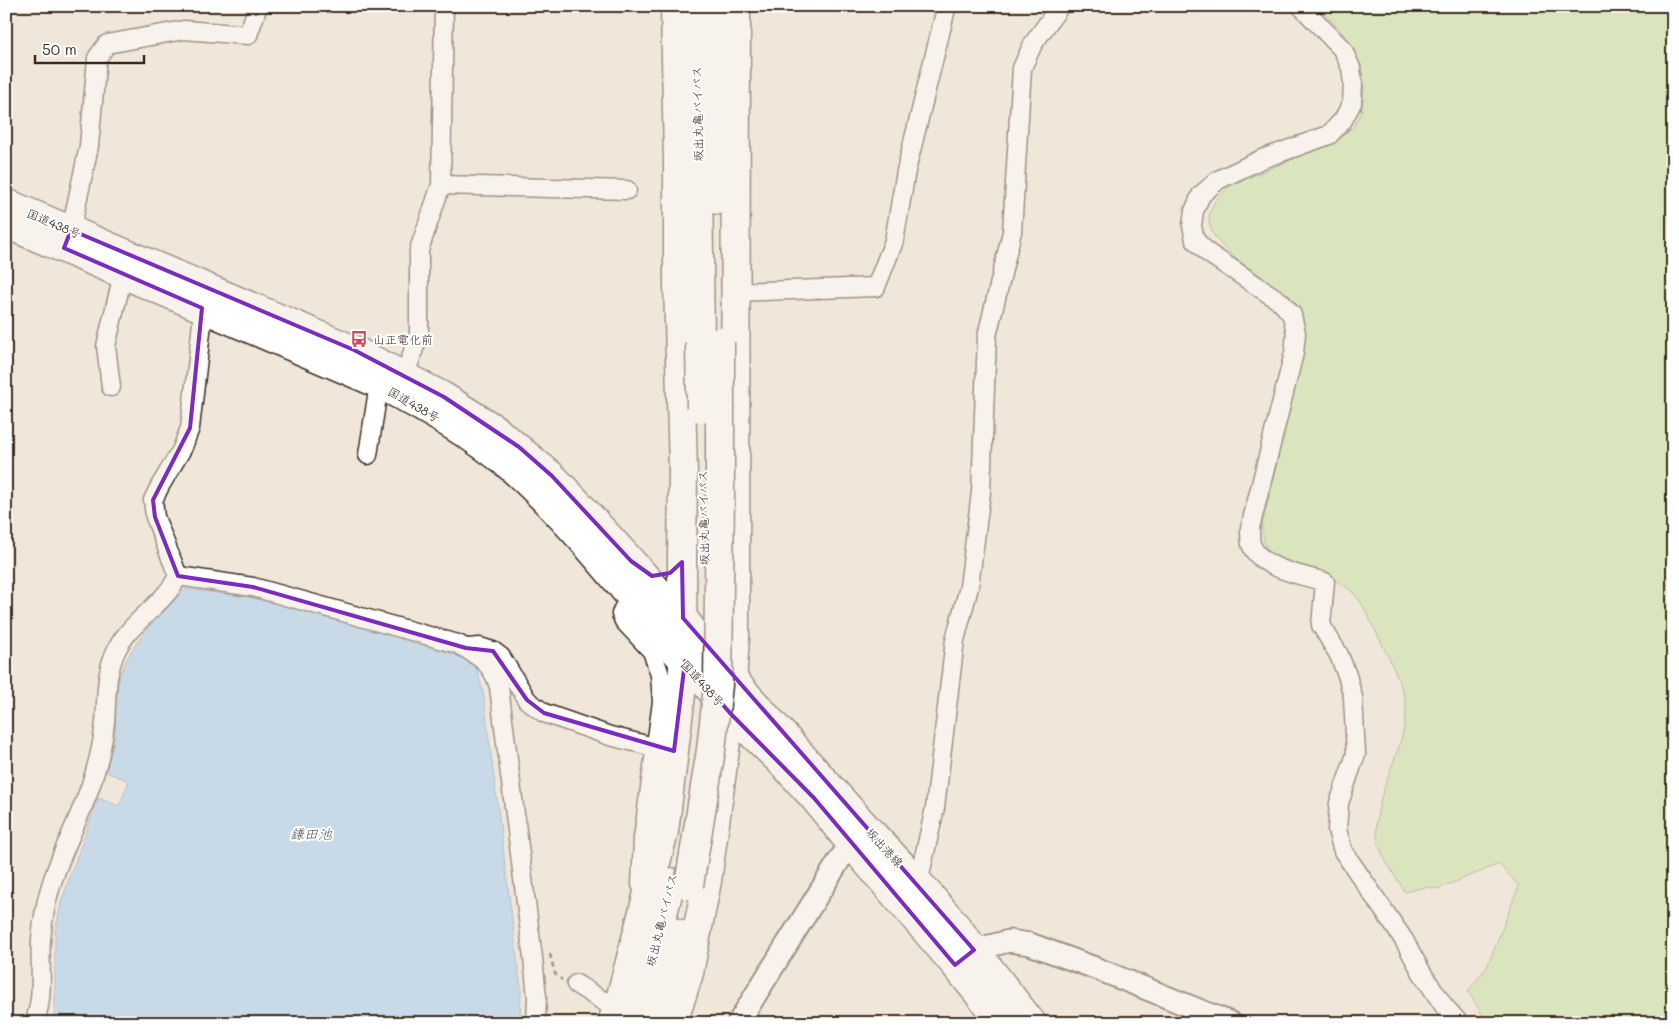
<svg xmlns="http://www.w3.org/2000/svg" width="1679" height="1029" font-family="Mali,'Klee One',sans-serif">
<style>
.green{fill:#bfe29b;stroke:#7d865c}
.water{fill:#98cbf5;stroke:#738b9f}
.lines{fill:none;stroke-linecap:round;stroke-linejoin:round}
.minor-casing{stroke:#3b2a1e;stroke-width:21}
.tertiary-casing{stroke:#3b2a1e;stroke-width:25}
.primary-casing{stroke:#3b2a1e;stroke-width:31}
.trunk-casing{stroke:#3b2a1e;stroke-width:31}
.path{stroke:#3b2a1e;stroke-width:2.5;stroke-dasharray:5 4;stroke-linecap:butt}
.minor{stroke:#fff;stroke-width:18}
.tertiary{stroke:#fff;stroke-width:21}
.primary{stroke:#fff;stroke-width:28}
.trunk{stroke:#fff;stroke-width:28}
.trunk-bridge-casing{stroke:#3b2a1e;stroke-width:31;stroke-linecap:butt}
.trunk-bridge{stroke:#fff;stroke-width:28}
.marked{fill:none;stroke:#7b2cbf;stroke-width:4;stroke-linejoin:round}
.labels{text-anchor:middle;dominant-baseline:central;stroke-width:4;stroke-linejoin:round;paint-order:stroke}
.street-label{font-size:12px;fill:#3b2a1e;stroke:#fff}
.poi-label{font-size:12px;fill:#3b2a1e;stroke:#fff;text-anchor:start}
.water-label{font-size:14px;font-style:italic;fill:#575a5e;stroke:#fff}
</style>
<rect width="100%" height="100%" fill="#f0e7da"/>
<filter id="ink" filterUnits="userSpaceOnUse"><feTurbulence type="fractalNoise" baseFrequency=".02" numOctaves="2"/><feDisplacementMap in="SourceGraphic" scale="10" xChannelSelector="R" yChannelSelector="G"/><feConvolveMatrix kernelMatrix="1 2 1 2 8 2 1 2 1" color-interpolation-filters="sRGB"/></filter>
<g filter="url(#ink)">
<path class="green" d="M1318,6H1673V1023H1491L1483,1016L1468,991L1487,967L1519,886L1499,864L1438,889L1426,887L1405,892C1397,878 1386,864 1380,849C1364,806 1406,754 1406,709C1406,686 1375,631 1364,608C1352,582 1320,574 1295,565C1286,562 1274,559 1269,551C1263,545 1263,534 1262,526L1303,352C1303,345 1304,336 1303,329C1301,322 1293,303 1288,297C1284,292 1275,288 1270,283C1236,258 1176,226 1232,185L1338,140L1353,127L1361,113L1364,92L1362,67L1348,39Z"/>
<path class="water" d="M185,589L249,597L334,619L474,660L483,691L521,989L520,1023H52L55,1011V932L62,899L98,798L119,806L129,781L106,772C109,760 113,747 115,735C116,716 115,687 122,670C134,638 163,613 185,589Z"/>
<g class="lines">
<g class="minor-casing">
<g id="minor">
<path d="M1301,6L1343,50L1351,68L1353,84L1352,103L1343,120L1329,135L1262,159L1218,180L1201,195L1194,211L1192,226L1195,240L1208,253L1281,302L1292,315L1296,333L1294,353L1250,528C1250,533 1250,539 1251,544C1259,569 1303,575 1325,582L1321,625L1339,655L1347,675L1353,697L1356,754L1339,803L1337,830L1343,851L1404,940L1422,973L1444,1006L1459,1023"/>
<path d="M441,185L627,190"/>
<path d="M68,239L71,230L89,146L97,58L107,44L184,30L248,35L258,6"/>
<path d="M737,292L876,287L894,241L906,171L946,9L948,6"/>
<path d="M405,375L419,334V250L441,185L444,6"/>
<path d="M111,387L106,346L123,274"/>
<path d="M368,455L379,384"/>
<path d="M178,576L253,587L458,644C479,657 492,662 499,687L533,958L537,997L536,1023"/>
<path d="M639,592L623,609L621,614L624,621L652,651L660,675L662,702L643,838L641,885"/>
<path d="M467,648L480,647L493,651L501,657L527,700L544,713L610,736L666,750"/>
<path d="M917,888L935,808L955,640L969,587L981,492L987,336L1012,232L1022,68L1033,44L1060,6"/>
<path d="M576,984L624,1014"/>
<path d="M34,1023C45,996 39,968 41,940C42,930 43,920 45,910C53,864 80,822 93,778C99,760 103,741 105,722C107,698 105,674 116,651C130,621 164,605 178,576L155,517L153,500L160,486L182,449L190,428L202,323V300"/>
</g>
</g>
<g class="tertiary-casing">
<g id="tertiary">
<path d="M963,958L974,950L1009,941L1030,944L1095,968L1231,1023"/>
<path d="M738,1023L842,856L851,844L860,835"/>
</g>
</g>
<g class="primary-casing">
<g id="primary">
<path d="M731,677L867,828L918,882L953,922L1032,1023"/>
<path d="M730,713L784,765L814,798L851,844L955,965L1002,1023"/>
</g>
</g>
<g class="trunk-casing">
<g id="trunk">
<path d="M696,6L700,342"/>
<path d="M716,6L718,200"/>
<path d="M6,203L354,350L444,397L495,429L552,476L576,501L683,618L728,674"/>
<path d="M6,224L379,384C421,406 470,433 507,464C572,521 625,592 681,658C685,664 692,669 697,674C708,686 718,699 729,712"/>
<path d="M635,1012L652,957L671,882"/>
<path d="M612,1023L621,996L664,832L683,678L682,562L683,472L678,282V162L675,6"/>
<path d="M653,1023L677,933"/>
<path d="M673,1023L689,973L707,881L730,713L735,637L736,6"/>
</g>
</g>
<path class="path" d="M550,954L555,974L562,980"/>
<use href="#minor" class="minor"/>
<use href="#tertiary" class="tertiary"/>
<use href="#primary" class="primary"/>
<use href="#trunk" class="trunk"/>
<g class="trunk-bridge-casing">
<g id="trunk-bridge">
<path d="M700,342L701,408"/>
<path d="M689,885L711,750L718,685L720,492V342"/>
</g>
</g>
<use href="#trunk-bridge" class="trunk-bridge"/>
</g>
</g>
<path d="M0 0H1679V1029H0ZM71,230L354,350L444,397L519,447L552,476L631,561L652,576L670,573L682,562L683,618L974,950L955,965L814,798L730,713L685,661L674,751L544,713L527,700L493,651L466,648L253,587L178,576L155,517L153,500L190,428L202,308L64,248Z" fill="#f0e7da" fill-opacity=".55" fill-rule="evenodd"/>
<path class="marked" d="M71,230L354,350L444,397L519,447L552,476L631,561L652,576L670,573L682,562L683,618L974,950L955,965L814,798L730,713L685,661L674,751L544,713L527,700L493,651L466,648L253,587L178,576L155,517L153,500L190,428L202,308L64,248Z"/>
<defs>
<g id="bus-bare" transform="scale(1.35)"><path d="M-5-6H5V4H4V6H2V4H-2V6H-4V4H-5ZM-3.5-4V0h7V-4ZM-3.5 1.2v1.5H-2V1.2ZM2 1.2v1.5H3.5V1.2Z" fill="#d1495b" stroke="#fff" stroke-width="2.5" paint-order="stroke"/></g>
</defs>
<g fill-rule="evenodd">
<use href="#bus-bare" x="359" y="339"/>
</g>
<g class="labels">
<g class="street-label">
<text transform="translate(697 114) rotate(-91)">坂出丸亀バイパス</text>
<text transform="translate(54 223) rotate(23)">国道438号</text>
<text transform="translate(414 404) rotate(30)">国道438号</text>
<text transform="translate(703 518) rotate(-91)">坂出丸亀バイパス</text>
<text transform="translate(703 683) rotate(48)">国道438号</text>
<text transform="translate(885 847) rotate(47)">坂出港線</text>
<text transform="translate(661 920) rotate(-76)">坂出丸亀バイパス</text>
</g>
<g class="poi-label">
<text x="373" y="339">山正電化前</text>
</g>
<g class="water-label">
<text x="311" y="833">鎌田池</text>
</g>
</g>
<rect width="1679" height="1029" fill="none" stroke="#fff" stroke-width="25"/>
<rect x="12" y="12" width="1654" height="1004" fill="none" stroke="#3b2a1e" stroke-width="2" filter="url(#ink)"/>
<path d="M35 55v8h109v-8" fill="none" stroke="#3b2a1e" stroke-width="2.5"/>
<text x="42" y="55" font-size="15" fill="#3b2a1e" stroke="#ffffff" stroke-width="4" paint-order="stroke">50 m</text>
</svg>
